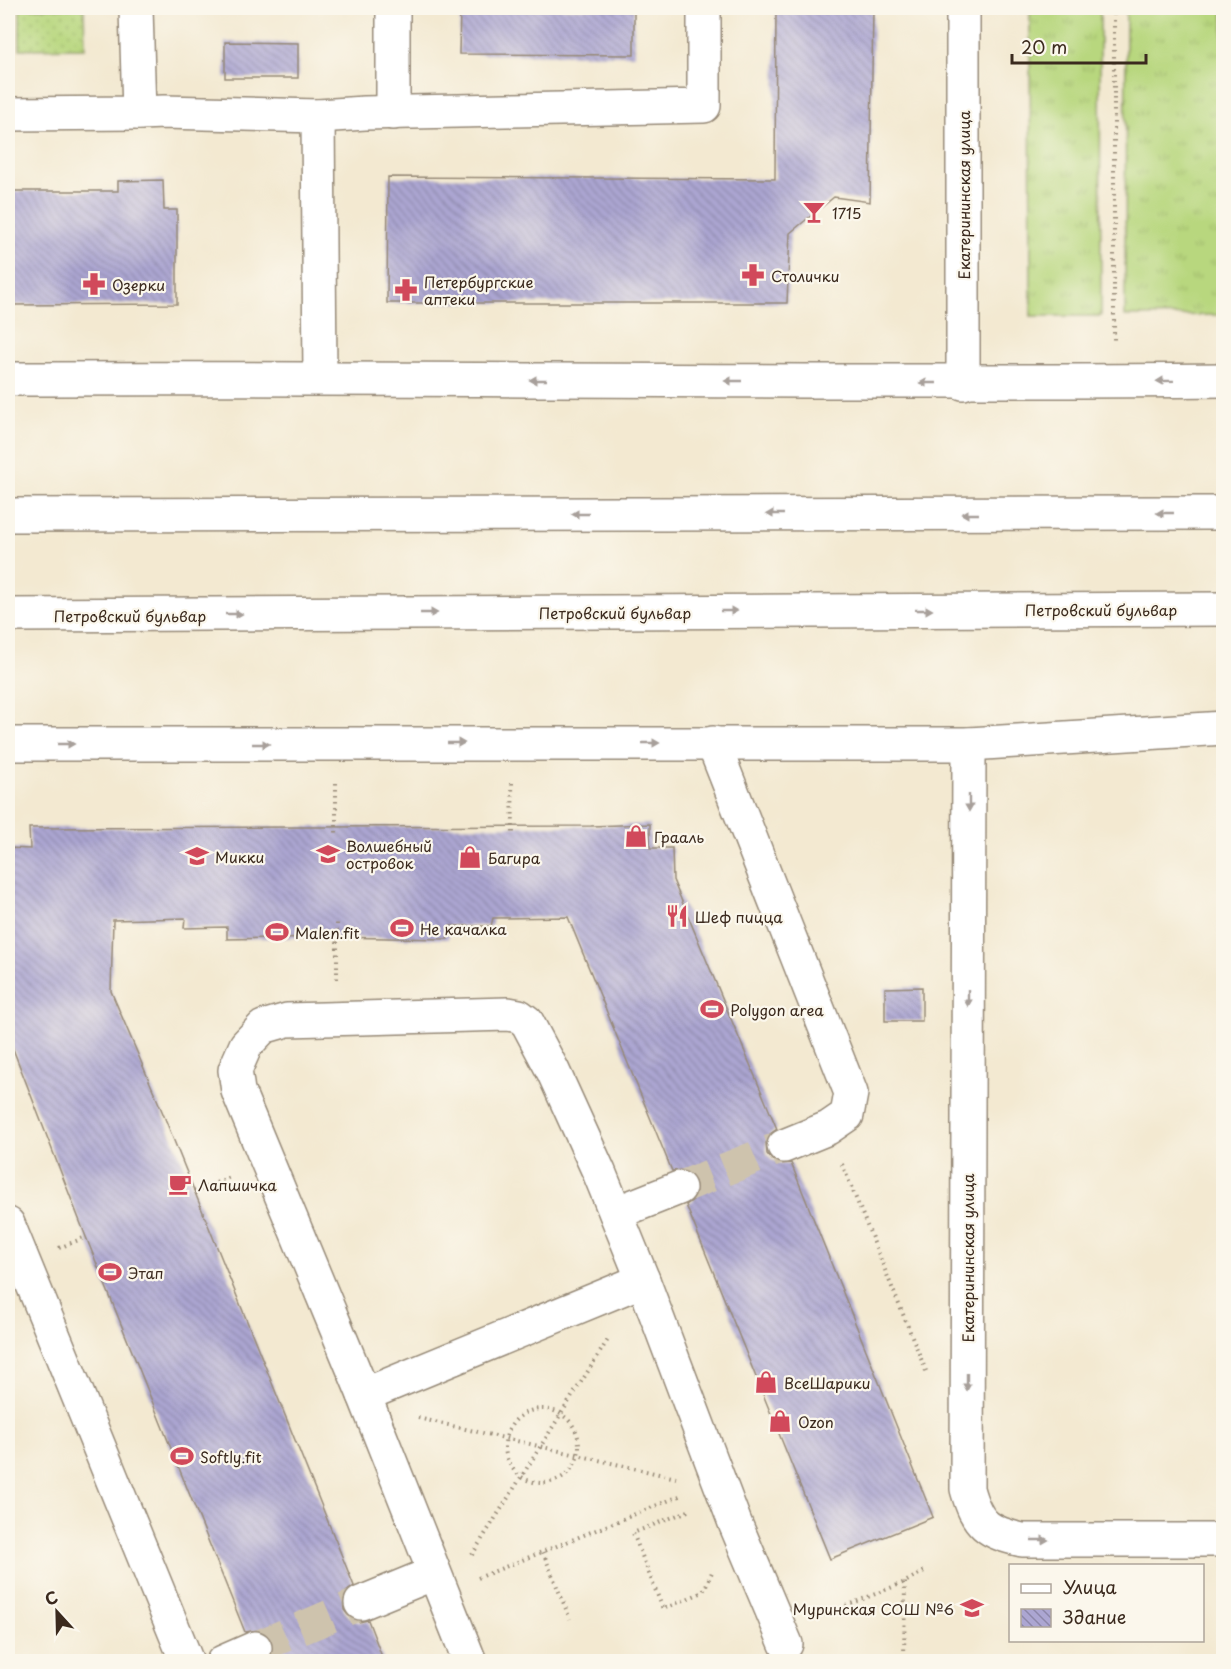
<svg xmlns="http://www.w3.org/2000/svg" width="1231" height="1669" font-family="'Playpen Sans',sans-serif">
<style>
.grass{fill:url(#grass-tufts);stroke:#7a804e;stroke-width:1.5}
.park{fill:url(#park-dots);stroke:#7a804e;stroke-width:1.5}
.building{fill:url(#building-back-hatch)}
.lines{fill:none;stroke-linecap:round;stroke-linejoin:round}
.minor-tunnel{stroke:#cec3ad;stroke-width:33;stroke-dasharray:33 16;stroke-linecap:butt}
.minor-casing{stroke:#978a78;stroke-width:36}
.path{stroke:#978a78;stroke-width:4;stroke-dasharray:1.5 4.5;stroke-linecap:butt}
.minor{stroke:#fff;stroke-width:33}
.oneway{fill:#a79f9a}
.labels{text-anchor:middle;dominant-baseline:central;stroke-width:4.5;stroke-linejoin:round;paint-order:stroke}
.street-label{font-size:15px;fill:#3b2a1e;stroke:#fbf7ec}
.poi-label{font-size:15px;fill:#3b2a1e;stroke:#fbf7ec;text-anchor:start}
</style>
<defs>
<pattern id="grass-tufts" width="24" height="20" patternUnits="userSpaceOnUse" patternTransform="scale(1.5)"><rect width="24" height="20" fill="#b8d77e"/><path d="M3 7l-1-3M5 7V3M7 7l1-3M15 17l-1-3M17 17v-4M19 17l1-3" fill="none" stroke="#9fb96c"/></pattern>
<pattern id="park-dots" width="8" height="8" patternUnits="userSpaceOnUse" patternTransform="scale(1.5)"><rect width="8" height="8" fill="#b8d77e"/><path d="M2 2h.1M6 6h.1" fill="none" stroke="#9fb96c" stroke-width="1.8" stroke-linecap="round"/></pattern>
<pattern id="building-back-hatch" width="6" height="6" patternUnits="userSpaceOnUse" patternTransform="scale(1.5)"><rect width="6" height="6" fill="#aca6d2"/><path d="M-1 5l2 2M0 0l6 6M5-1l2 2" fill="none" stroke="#8d87aa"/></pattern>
</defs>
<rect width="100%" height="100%" fill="#fbf7ec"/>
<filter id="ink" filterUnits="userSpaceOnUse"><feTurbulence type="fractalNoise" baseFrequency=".0167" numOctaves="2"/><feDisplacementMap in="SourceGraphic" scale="12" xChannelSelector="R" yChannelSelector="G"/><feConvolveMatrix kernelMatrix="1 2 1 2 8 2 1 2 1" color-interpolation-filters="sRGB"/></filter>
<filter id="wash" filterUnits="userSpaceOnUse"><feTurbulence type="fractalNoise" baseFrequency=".008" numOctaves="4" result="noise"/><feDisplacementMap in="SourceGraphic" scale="24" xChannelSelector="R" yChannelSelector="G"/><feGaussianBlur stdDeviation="1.35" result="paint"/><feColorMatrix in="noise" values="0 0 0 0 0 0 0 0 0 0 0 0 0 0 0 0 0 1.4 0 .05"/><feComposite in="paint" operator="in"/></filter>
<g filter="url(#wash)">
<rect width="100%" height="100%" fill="#f3e9d1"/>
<g class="grass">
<path d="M1030,8H1100L1101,316H1031Z"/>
<path d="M1126,8H1223V315L1125,316Z"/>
</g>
<path class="park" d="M20,8H84L85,48L20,49Z"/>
<g id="blocks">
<g class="building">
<path d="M460,8H634V55L459,54Z"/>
<path d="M776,8H873L870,202L834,197L790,233L787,303H387L388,177L775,179Z"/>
<path d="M225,42L298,43V78H225Z"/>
<path d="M163,180L164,210H177V304L8,305V191H118V181Z"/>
<path d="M650,824V848H672L673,880L777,1129L770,1134L766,1143L767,1154L772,1160L781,1164L791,1163L933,1517L830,1559L686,1205L693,1200L697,1191L696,1181L691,1174L682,1170L672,1171L568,917L493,918L491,926H450L448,939L327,937L227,939V927L184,928L185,918L113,920L111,991L162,1111L354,1586L346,1592L343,1600L344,1610L350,1618L359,1622L368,1620L384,1662H267L273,1651L272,1641L267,1633L258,1630L245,1632L86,1237L8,1036V848L30,849L29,828L591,826Z"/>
<path d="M922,987V1021H885V988Z"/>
</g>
</g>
</g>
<g filter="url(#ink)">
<use href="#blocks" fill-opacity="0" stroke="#978a78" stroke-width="1.5"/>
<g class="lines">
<g class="minor-tunnel">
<path d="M679,1188L784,1146"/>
<path d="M255,1648L361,1603"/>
</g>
<g class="minor-casing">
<g id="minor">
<path d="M963,8V383"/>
<path d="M139,113L164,112L318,116L365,113L704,106V8"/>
<path d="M393,113V8"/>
<path d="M8,114L139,113L136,8"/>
<path d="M318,116L320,378"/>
<path d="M8,379C413,377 818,384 1224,380"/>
<path d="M8,515L1224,513"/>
<path d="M8,615L1224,609"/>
<path d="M713,743L851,1093L847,1115L828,1128L784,1146"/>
<path d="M8,744H969L1224,728"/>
<path d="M969,744L967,1489C977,1525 987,1532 1022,1540H1224"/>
<path d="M616,1213L679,1188"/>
<path d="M8,1224L187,1662"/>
<path d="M364,1395L643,1280"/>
<path d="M361,1603L434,1573"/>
<path d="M223,1662L255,1648"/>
<path d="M470,1662L364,1395L238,1091L235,1070L246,1045L263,1027L287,1020L508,1014L519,1016L527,1022L553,1071L599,1172L643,1280L735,1523L786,1644"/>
</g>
</g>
<g class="path">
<path d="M1114,8V342"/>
<path d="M336,783V835"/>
<path d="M512,783L513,834"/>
<path d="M337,979V923"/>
<path d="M842,1164L926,1371"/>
<path d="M194,1192L230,1177"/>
<path d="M59,1248L86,1237"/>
<circle cx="542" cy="1446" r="37"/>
<path d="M418,1418L676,1478"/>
<path d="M688,1511L633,1533L663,1609L703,1592L712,1572"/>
<path d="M543,1552L570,1619"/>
<path d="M472,1555L609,1338"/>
<path d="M478,1578L682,1495"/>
<path d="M818,1617L905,1582L926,1570"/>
<path d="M904,1662L905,1582"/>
</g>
<use href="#minor" class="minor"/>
</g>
<defs><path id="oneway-solid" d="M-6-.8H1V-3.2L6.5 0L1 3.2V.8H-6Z" transform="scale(1.5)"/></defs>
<g class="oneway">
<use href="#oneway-solid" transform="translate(538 380) rotate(-180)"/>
<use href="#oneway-solid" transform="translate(733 381) rotate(-180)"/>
<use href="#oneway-solid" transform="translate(1165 381) rotate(179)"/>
<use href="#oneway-solid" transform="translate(928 383) rotate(-180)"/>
<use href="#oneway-solid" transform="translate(1165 513) rotate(180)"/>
<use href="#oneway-solid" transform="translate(580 514) rotate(180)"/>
<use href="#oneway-solid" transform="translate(775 514) rotate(180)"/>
<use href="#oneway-solid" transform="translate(970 514) rotate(180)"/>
<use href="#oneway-solid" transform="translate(924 610)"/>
<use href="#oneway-solid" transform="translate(729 611)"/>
<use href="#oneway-solid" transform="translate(429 613)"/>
<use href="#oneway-solid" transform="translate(234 614)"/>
<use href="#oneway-solid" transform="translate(456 743)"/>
<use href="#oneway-solid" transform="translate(651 743)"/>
<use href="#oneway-solid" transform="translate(66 744)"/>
<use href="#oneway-solid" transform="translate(261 744)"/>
<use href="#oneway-solid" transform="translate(969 803) rotate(90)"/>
<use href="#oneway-solid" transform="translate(968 998) rotate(90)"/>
<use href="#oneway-solid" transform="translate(967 1382) rotate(90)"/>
<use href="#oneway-solid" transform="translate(1040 1540)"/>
</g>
</g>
<defs>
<g id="bar-bare" transform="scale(1.8)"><path d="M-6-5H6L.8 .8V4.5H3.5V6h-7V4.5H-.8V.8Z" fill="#d1495b" stroke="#fbf7ec" stroke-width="2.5" paint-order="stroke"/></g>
<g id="pharmacy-bare" transform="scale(1.8)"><path d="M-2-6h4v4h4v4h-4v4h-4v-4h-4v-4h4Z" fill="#d1495b" stroke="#fbf7ec" stroke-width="2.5" paint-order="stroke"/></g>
<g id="shop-bare" transform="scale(1.8)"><path d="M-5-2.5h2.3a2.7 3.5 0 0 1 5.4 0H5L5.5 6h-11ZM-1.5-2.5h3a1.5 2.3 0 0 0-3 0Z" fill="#d1495b" stroke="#fbf7ec" stroke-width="2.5" paint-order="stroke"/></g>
<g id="school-bare" transform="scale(1.8)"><path d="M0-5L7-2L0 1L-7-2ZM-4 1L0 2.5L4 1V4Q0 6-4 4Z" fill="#d1495b" stroke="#fbf7ec" stroke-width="2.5" paint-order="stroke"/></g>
<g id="restaurant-bare" transform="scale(1.8)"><path d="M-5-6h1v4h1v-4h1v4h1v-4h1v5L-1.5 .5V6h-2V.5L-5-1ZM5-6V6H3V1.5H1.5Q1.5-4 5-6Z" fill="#d1495b" stroke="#fbf7ec" stroke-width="2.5" paint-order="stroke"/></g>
<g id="stadium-bare" transform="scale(1.8)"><path d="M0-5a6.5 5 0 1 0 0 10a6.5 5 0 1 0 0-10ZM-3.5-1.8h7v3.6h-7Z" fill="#d1495b" stroke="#fbf7ec" stroke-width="2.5" paint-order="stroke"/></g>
<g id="cafe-bare" transform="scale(1.8)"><path d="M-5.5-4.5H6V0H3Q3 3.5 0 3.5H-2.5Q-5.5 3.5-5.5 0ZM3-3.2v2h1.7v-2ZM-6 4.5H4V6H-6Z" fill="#d1495b" stroke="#fbf7ec" stroke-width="2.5" paint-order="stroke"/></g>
</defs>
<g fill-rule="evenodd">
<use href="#bar-bare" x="814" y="212"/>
<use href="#pharmacy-bare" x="753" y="275"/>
<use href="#pharmacy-bare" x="94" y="284"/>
<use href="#pharmacy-bare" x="406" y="290"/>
<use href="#shop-bare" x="636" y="836"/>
<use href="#school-bare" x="328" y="854"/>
<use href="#school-bare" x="197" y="856"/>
<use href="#shop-bare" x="470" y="857"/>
<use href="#restaurant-bare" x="677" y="916"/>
<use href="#stadium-bare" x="402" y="928"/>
<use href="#stadium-bare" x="277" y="932"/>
<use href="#stadium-bare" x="712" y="1009"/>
<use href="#cafe-bare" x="180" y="1184"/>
<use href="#stadium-bare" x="110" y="1272"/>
<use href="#shop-bare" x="766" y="1382"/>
<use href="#shop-bare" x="780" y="1421"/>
<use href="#stadium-bare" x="182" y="1456"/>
<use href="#school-bare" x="972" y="1608"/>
</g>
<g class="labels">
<g class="street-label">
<text transform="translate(963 195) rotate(-90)">Екатерининская улица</text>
<text x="1101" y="609">Петровский бульвар</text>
<text x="615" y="612">Петровский бульвар</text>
<text x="130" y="615">Петровский бульвар</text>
<text transform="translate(967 1258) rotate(-90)">Екатерининская улица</text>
</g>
<g class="poi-label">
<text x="832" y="212">1715</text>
<text x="771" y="275">Столички</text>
<text x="424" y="281">Петербургские<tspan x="424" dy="17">аптеки</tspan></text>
<text x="112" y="284">Озерки</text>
<text x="654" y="836">Грааль</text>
<text x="346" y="845">Волшебный<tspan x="346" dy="17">островок</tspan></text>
<text x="215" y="856">Микки</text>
<text x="488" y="857">Багира</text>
<text x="695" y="916">Шеф пицца</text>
<text x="420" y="928">Не качалка</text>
<text x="295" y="932">Malen.fit</text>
<text x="730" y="1009">Polygon area</text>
<text x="198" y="1184">Лапшичка</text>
<text x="128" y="1272">Этап</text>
<text x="784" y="1382">ВсеШарики</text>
<text x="798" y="1421">Ozon</text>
<text x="200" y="1456">Softly.fit</text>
<text x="954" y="1608" text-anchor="end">Муринская СОШ №6</text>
</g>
</g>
<rect width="1231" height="1669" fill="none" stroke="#fbf7ec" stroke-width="30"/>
<rect x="1009" y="1564" width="195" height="78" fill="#fbf7ec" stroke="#aea59a" stroke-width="1.5"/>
<rect x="1021" y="1584" width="30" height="9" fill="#ffffff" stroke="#aea59a" stroke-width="1.5"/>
<text x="1063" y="1594" font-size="18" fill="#3b2a1e">Улица</text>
<rect x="1021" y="1609" width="30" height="18" fill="url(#building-back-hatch)" stroke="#aea59a" stroke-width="1.5"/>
<text x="1063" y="1624" font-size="18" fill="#3b2a1e">Здание</text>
<g transform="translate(57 1612) rotate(338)" stroke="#fbf7ec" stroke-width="4.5" paint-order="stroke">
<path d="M0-4.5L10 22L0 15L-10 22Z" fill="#3b2a1e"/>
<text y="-9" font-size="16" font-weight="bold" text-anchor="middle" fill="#3b2a1e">С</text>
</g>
<path d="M1012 54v9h134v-9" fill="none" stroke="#3b2a1e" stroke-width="3"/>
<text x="1021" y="54" font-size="18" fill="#3b2a1e" stroke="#fbf7ec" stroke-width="4.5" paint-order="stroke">20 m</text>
</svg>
